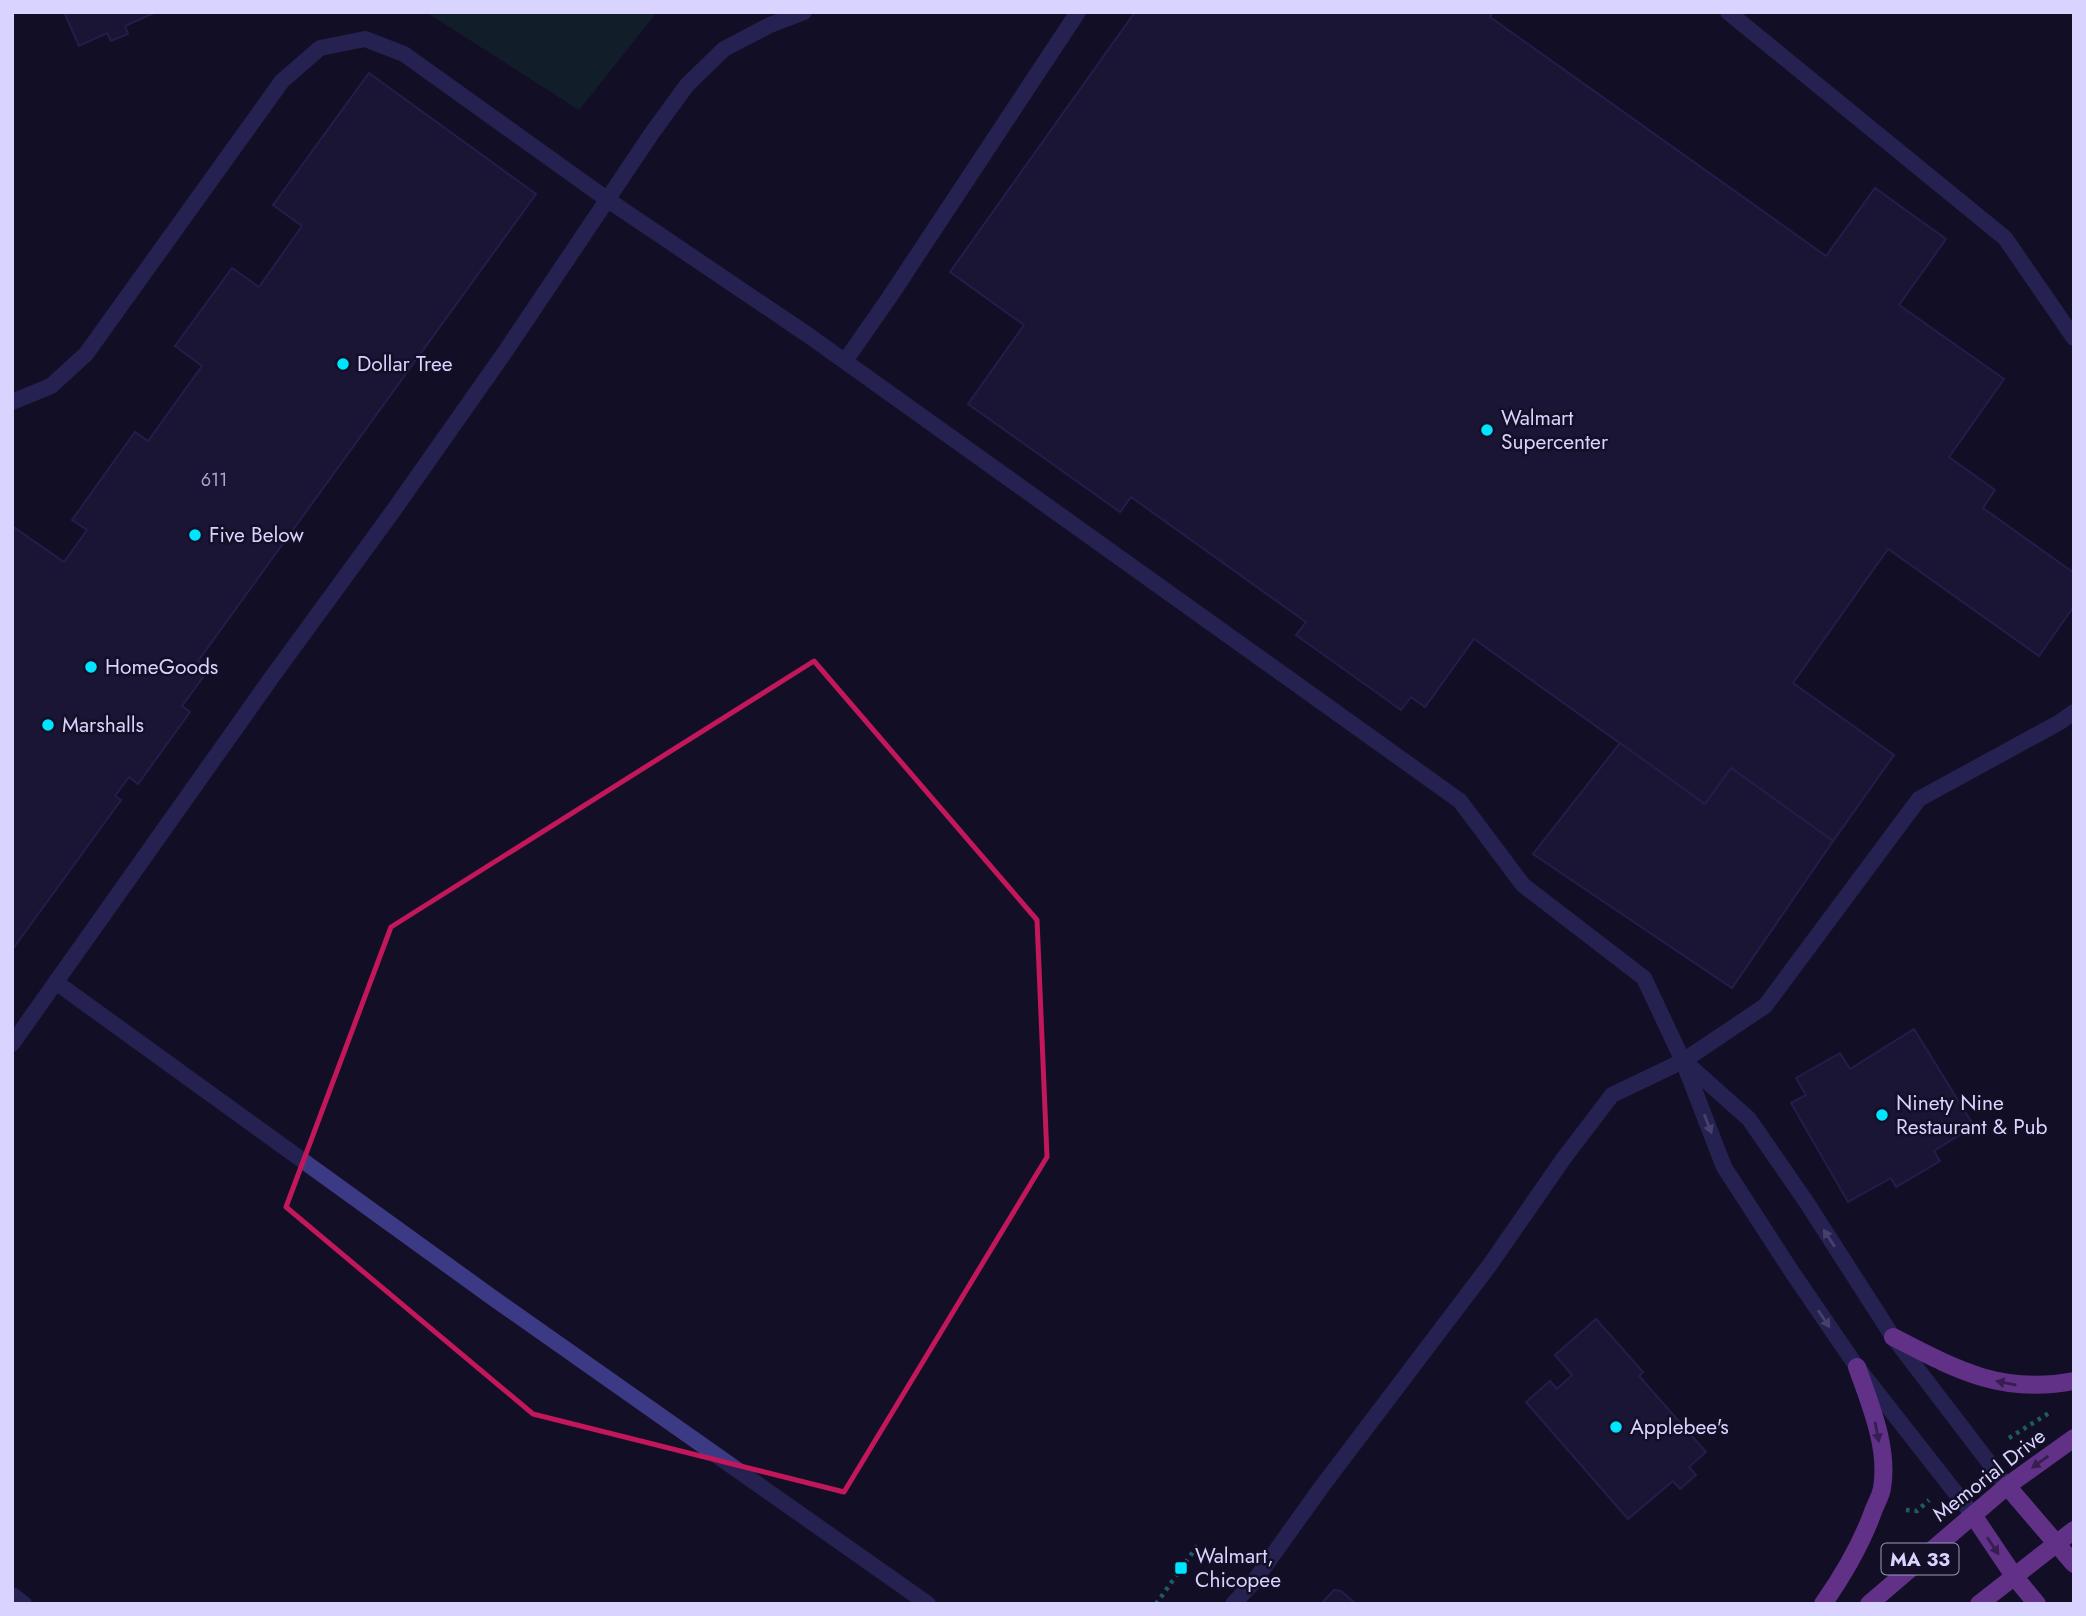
<svg xmlns="http://www.w3.org/2000/svg" width="2086" height="1616" font-family="Jost,sans-serif">
<style>
.green{fill:#12302f}
.building{fill:#241b47;stroke:#3b2d73;stroke-width:2}
.lines{fill:none;stroke-linecap:round;stroke-linejoin:round}
.path{stroke:#2fb8b0;stroke-width:4.5;stroke-dasharray:3.5 5;stroke-linecap:butt}
.lane{stroke:#3d3a85;stroke-width:16}
.primary{stroke:#c25bff;stroke-width:18}
.oneway{fill:#837fbc}
.oneway2{fill:#623188}
.marked{fill:none;stroke:#c2185b;stroke-width:5;stroke-linejoin:round}
.poi-dot{fill:#00e5ff;stroke:#130f26;stroke-width:2.5}
.labels{text-anchor:middle;dominant-baseline:central;stroke-width:5;stroke-linejoin:round;paint-order:stroke}
.number-label{font-size:18px;fill:#aca6d1}
.shield{fill:#130f26;stroke:#9e99be;stroke-width:2}
.shield-label{font-size:19px;font-weight:bold;fill:#d9d4ff}
.poi-label{font-size:21px;fill:#d9d4ff;stroke:#130f26;text-anchor:start}
.street-label{font-size:21px;fill:#d9d4ff;stroke:#130f26}
</style>
<rect width="100%" height="100%" fill="#130f26"/>
<path class="green" d="M426,12H657L579,110Z"/>
<g class="building">
<path d="M64,12H156L125,26L128,34L111,41L107,33L79,46Z"/>
<path d="M1135,12H1493L1490,17L1826,256L1875,188L1946,239L1899,305L2004,379L1949,457L1995,490L1983,508L2074,573V606L2039,656L1888,549L1793,683L1894,755L1833,841L1731,768L1705,804L1474,639L1425,707L1411,697L1401,710L1296,635L1306,622L1131,497L1120,512L968,404L1024,325L950,272Z"/>
<path d="M369,73L536,194L198,661L209,669L182,706L190,712L138,784L129,777L115,796L121,800L12,950V526L64,562L87,530L72,520L135,432L148,441L202,366L175,346L232,268L259,287L302,226L273,205Z"/>
<path d="M1620,743L1705,804L1731,768L1833,841L1732,988L1533,854Z"/>
<path d="M1914,1029L1974,1126L1934,1151L1940,1161L1896,1187L1891,1178L1848,1202L1791,1103L1806,1095L1796,1078L1840,1053L1850,1069Z"/>
<path d="M1596,1319L1643,1372L1639,1376L1706,1452L1689,1467L1696,1475L1680,1489L1673,1481L1628,1519L1526,1402L1550,1381L1557,1389L1572,1375L1555,1355Z"/>
<path d="M1334,1590L1341,1591L1356,1604H1321Z"/>
</g>
<g class="lines">
<g class="path">
<path d="M2009,1438L2049,1413"/>
<path d="M1906,1510L1917,1511L1929,1500"/>
<path d="M1156,1604L1198,1545"/>
</g>
<g class="lane">
<path d="M1728,12L2005,238L2074,338"/>
<path d="M845,361L889,298L1078,12"/>
<path d="M12,402L51,386L86,354L282,81L320,48L365,39L404,54L608,200L808,335L1460,801L1523,885L1644,978L1683,1061L1724,1167L1792,1272L1857,1367L1973,1515"/>
<path d="M57,983L493,1298L928,1604"/>
<path d="M12,1044L272,677L391,514L505,352L652,133L687,85L724,49L770,25L804,12"/>
<path d="M1685,1062L1749,1119L1807,1203L1893,1337L2007,1486"/>
<path d="M12,1595L24,1604"/>
<path d="M1233,1604L1252,1584L1323,1485L1489,1266L1564,1158L1612,1095L1683,1061L1765,1006L1919,799L2060,722L2074,712"/>
</g>
<g class="primary">
<path d="M1893,1337C1955,1369 2001,1395 2074,1381"/>
<path d="M2007,1486L2074,1564"/>
<path d="M1973,1515L2014,1576L2037,1604"/>
<path d="M1823,1604C1844,1574 1862,1543 1874,1509C1877,1502 1881,1495 1882,1488C1889,1448 1870,1404 1857,1367"/>
<path d="M1869,1604L2007,1486L2074,1438"/>
<path d="M1979,1604L2074,1530"/>
</g>
</g>
<defs><path id="oneway-solid" d="M-6-.8H1V-3.2L6.5 0L1 3.2V.8H-6Z" transform="scale(1.75)"/></defs>
<g class="oneway">
<use href="#oneway-solid" transform="translate(1708 1124) rotate(69)"/>
<use href="#oneway-solid" transform="translate(1829 1238) rotate(-123)"/>
<use href="#oneway-solid" transform="translate(1824 1319) rotate(56)"/>
</g>
<g class="oneway2">
<use href="#oneway-solid" transform="translate(2006 1383) rotate(-169)"/>
<use href="#oneway-solid" transform="translate(1877 1432) rotate(79)"/>
<use href="#oneway-solid" transform="translate(2040 1462) rotate(144)"/>
<use href="#oneway-solid" transform="translate(1993 1546) rotate(56)"/>
</g>
<path d="M0 0H2086V1616H0ZM814,661L1037,920L1047,1157L844,1492L533,1414L286,1207L391,927Z" fill="#130f26" fill-opacity=".55" fill-rule="evenodd"/>
<path class="marked" d="M814,661L1037,920L1047,1157L844,1492L533,1414L286,1207L391,927Z"/>
<g class="poi-dot">
<circle cx="343" cy="364" r="7"/>
<circle cx="1487" cy="430" r="7"/>
<circle cx="195" cy="535" r="7"/>
<circle cx="91" cy="667" r="7"/>
<circle cx="48" cy="725" r="7"/>
<circle cx="1882" cy="1115" r="7"/>
<circle cx="1616" cy="1427" r="7"/>
<rect x="1174" y="1561" width="14" height="14" rx="3.5"/>
</g>
<g class="labels">
<g class="number-label">
<text x="214" y="480">611</text>
</g>
<rect class="shield" x="1881.5" y="1543.5" width="77" height="31" rx="5"/>
<g class="shield-label">
<text x="1920" y="1559">MA 33</text>
</g>
<g class="poi-label">
<text x="357" y="364">Dollar Tree</text>
<text x="1501" y="418">Walmart<tspan x="1501" dy="24">Supercenter</tspan></text>
<text x="209" y="535">Five Below</text>
<text x="105" y="667">HomeGoods</text>
<text x="62" y="725">Marshalls</text>
<text x="1896" y="1103">Ninety Nine<tspan x="1896" dy="24">Restaurant &amp; Pub</tspan></text>
<text x="1630" y="1427">Applebee's</text>
<text x="1195" y="1556">Walmart,<tspan x="1195" dy="24">Chicopee</tspan></text>
</g>
<g class="street-label">
<text transform="translate(1989 1475) rotate(-38)">Memorial Drive</text>
</g>
</g>
<rect width="2086" height="1616" fill="none" stroke="#d9d4ff" stroke-width="28"/>
</svg>
